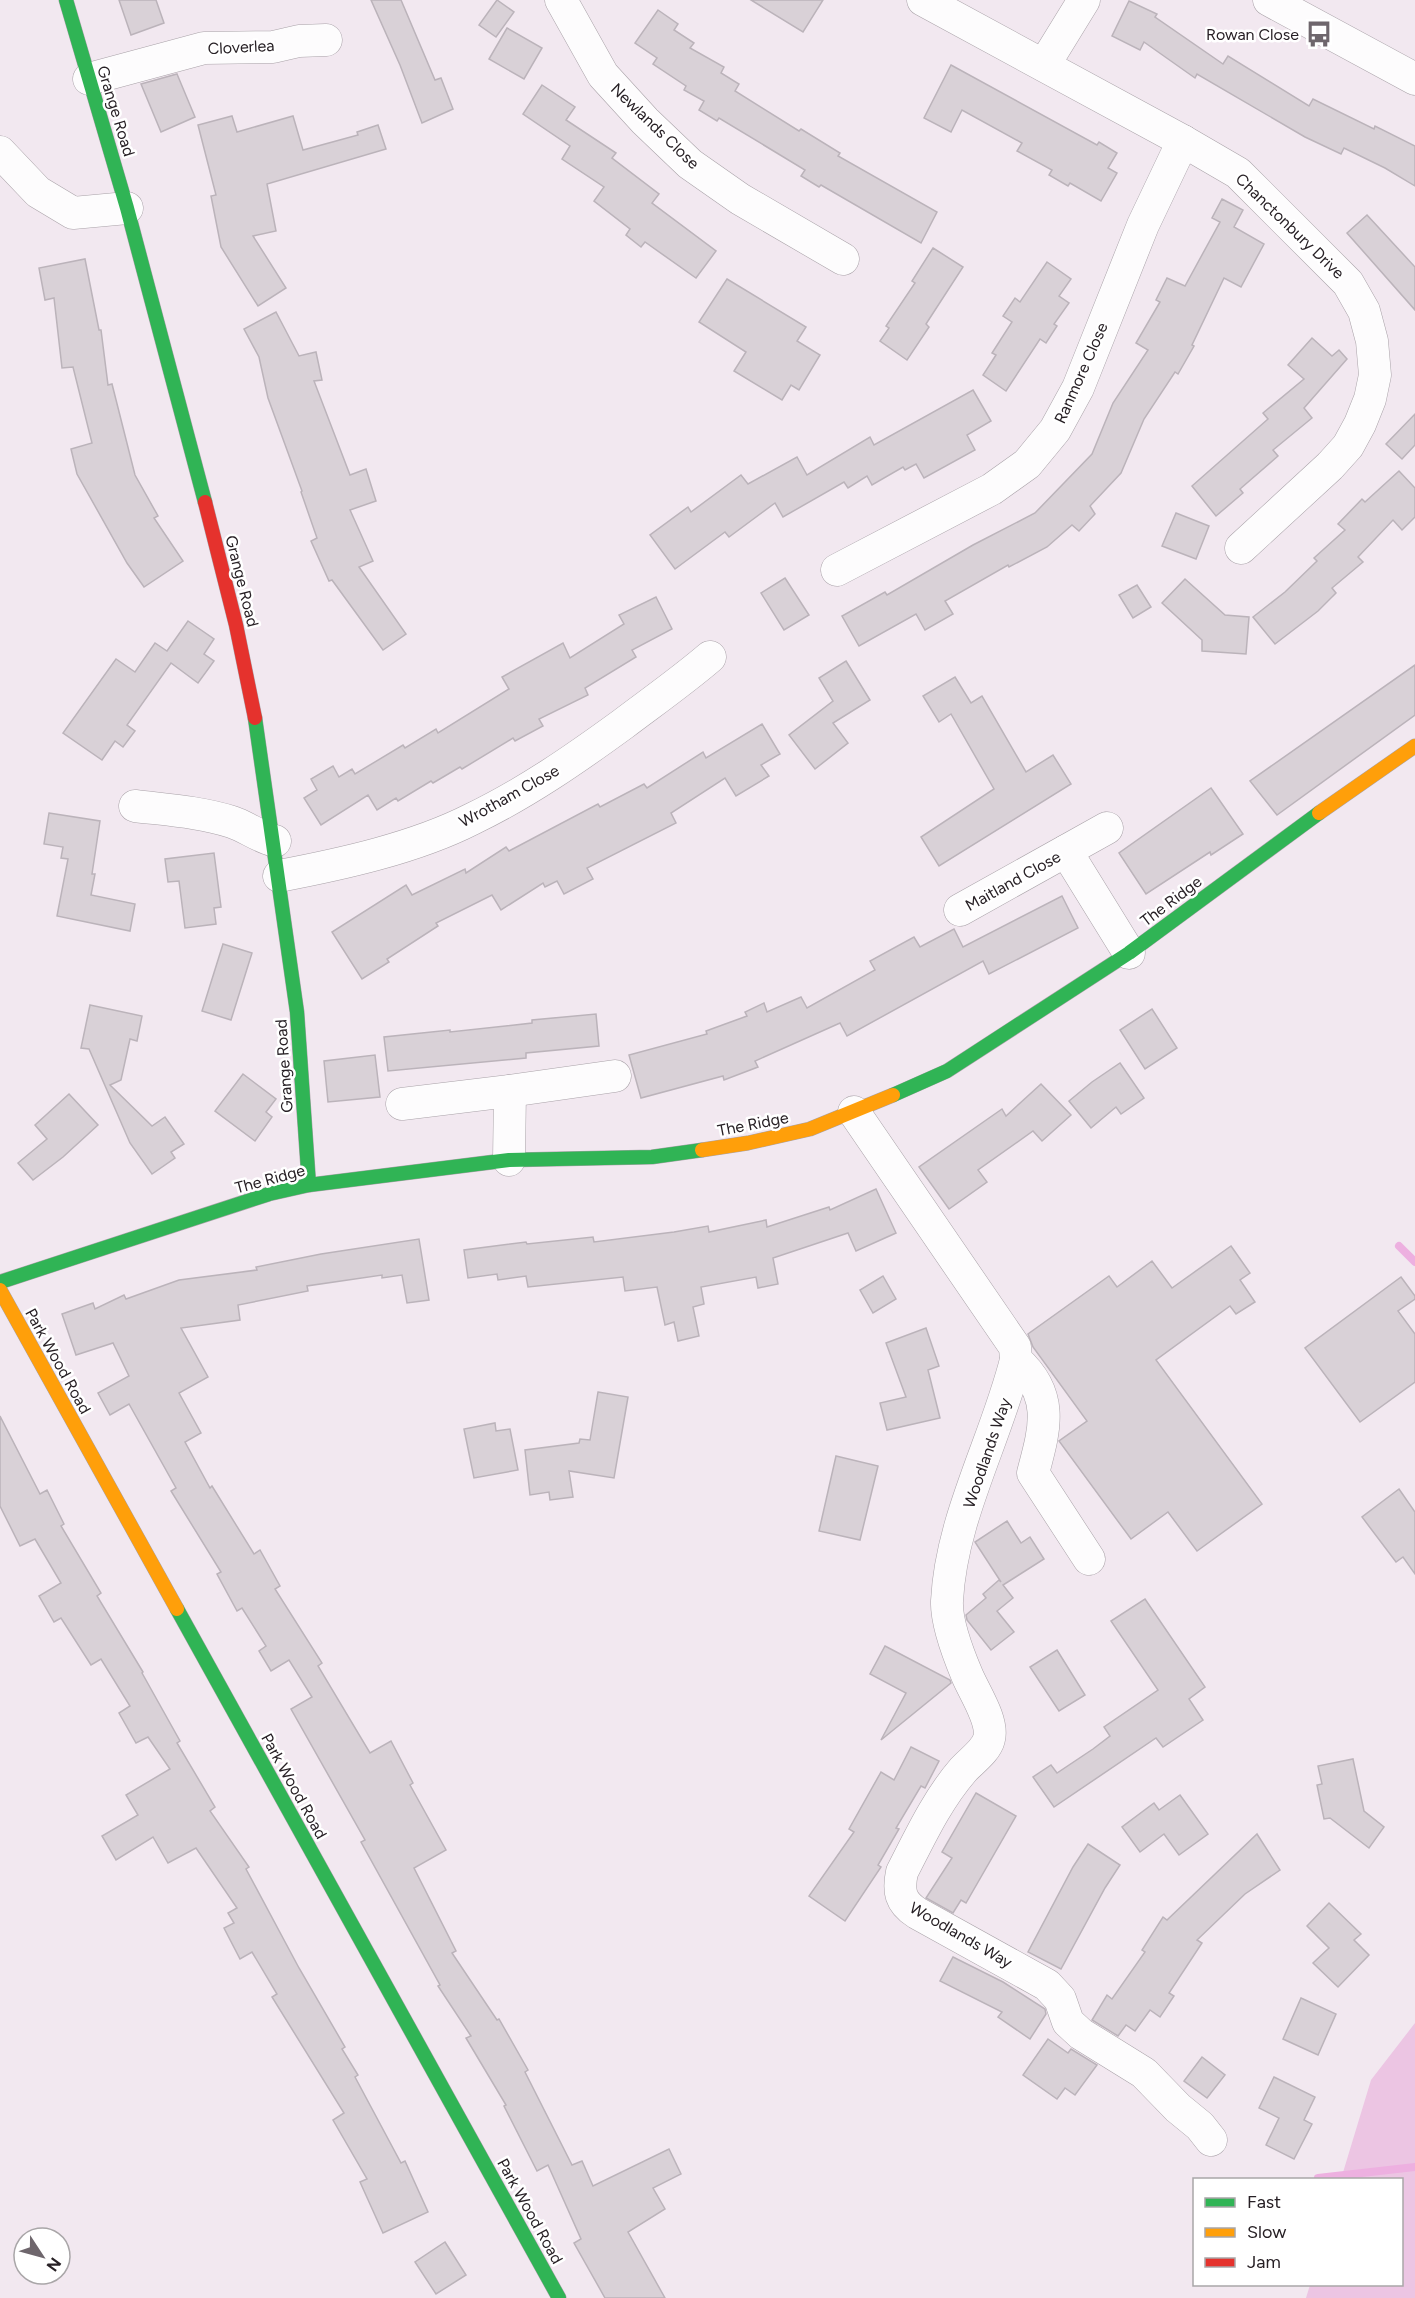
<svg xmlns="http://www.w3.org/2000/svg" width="1415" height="2298" font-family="Figtree,sans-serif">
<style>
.green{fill:#ecc5e3}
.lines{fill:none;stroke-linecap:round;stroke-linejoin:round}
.stream{stroke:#edb0e0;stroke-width:8}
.building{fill:#d9d1d7;stroke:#bbb3ba;stroke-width:1.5}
.street-casing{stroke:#a9a2a8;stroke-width:33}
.fast-casing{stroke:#a9a2a8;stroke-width:15}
.slow-casing{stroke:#a9a2a8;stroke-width:15}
.jam-casing{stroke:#a9a2a8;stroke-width:15}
.street{stroke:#fdfcfd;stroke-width:32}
.fast{stroke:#30b455;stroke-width:14}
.slow{stroke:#ff9f0a;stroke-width:14}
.jam{stroke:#e5322d;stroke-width:14}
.labels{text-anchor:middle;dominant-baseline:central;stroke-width:5;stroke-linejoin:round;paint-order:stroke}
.poi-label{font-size:16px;fill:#272025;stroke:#fff;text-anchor:end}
.street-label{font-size:16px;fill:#272025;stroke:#fff}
</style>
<rect width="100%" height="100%" fill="#f2e8f0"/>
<path class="green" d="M1415,2023V2298H1306L1310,2285L1402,2284V2180L1341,2179L1371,2080Z"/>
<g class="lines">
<g class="stream">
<path d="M1399,1246L1415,1262"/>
<path d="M1318,2178L1415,2167"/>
</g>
</g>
<g class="building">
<path d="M119,0H156L164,23L131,35Z"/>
<path d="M371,0H401L435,80L441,78L453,109L422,123L400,65Z"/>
<path d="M497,0L514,12L496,37L479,25Z"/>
<path d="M751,0H823L803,32Z"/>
<path d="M1129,1L1157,14L1155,17L1223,64L1228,56L1309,106L1313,99L1374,129L1375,126L1415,146V186L1385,168L1344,148L1341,154L1305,137L1197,74L1195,78L1144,42L1140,50L1112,36Z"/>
<path d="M658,10L678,24L674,30L694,43L690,48L724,67L721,73L739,84L735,91L799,131L801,129L840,153L838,156L937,212L921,243L821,185L819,187L801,176L805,170L719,118L717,121L699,110L704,101L684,90L686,86L653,64L657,58L635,43Z"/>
<path d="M507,28L542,48L524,79L489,59Z"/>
<path d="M951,65L1097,145L1099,142L1117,153L1108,168L1117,173L1101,201L1070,183L1068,186L1049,175L1052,170L1017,151L1022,143L962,110L951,132L924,118Z"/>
<path d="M177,74L195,117L161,132L141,84Z"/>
<path d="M542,85L575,107L566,120L616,153L612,158L659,194L652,203L716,251L696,278L645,242L641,247L626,235L630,229L594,201L604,187L562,159L570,146L523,114Z"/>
<path d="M232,116L237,132L293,116L303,150L358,135L357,132L378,125L386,149L267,184L276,231L253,236L286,288L258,306L221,247L211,196L216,195L198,125Z"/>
<path d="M1222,199L1243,210L1234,227L1264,244L1241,287L1224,278L1192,345L1194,346L1178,374L1175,372L1144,419L1121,473L1090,506L1095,514L1079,531L1072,525L1047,547L1009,567L1008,565L945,601L953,614L925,630L916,614L859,646L842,616L885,592L887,595L973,545L1035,513L1092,454L1113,403L1148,350L1136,343L1160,302L1156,300L1167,278L1185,286L1220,222L1212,218Z"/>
<path d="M1367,215L1415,267V310L1347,233Z"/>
<path d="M933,248L963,267L926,324L929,327L907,360L880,341L889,328L886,326L915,283L912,281Z"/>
<path d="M85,259L99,330H101L108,385L112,384L135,475L158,516L154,518L183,561L144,587L127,563L77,474L71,449L92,443L73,367L62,368L54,298L45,300L39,268Z"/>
<path d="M1047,262L1071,279L1059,296L1069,303L1054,324L1057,326L1046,343L1040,339L1006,391L983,375L996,355L992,353L1012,322L1003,316L1015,298L1020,302Z"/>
<path d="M727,279L806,327L797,341L820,355L799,390L791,385L782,400L734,371L746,352L699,322Z"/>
<path d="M276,312L299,356L316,352L322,380L314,381L350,475L366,469L376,501L350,510L373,561L359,567L406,634L383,650L332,580L329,581L311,541L317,538L301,492L302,491L268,398L259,357L244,329Z"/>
<path d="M1312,338L1332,356L1339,350L1347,359L1304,408L1312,418L1273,450L1278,456L1240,489L1243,493L1216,516L1192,486L1268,419L1263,413L1304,379L1288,365Z"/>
<path d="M973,390L991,421L967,435L975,450L924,478L916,464L905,470L903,467L872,485L867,476L848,488L844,482L783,517L775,503L729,537L725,532L675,569L650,535L688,507L691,512L741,475L748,484L797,457L807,475L870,437L874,445Z"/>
<path d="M1415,414V445L1402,459L1386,444Z"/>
<path d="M1399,471L1415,488V517L1402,530L1393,520L1358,557L1363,562L1332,588L1336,593L1318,611L1275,644L1253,617L1285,592L1317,561L1314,558L1345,530L1338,524L1362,499L1365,502Z"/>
<path d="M1176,513L1209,526L1196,559L1162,546Z"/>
<path d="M785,578L809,615L784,630L761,593Z"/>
<path d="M1185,579L1225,615L1249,617L1246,654L1202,651V640L1162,603Z"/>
<path d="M1137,585L1151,607L1133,618L1119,595Z"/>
<path d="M656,597L672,629L632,650L636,657L585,688L588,695L539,719L543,726L515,741L513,738L462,769L460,767L433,783L431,781L398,801L396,798L377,810L368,795L321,825L304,798L317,790L311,779L333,766L339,777L352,769L355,774L403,745L405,748L436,729L438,733L509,689L502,677L563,643L570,658L624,624L619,615Z"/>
<path d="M188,621L214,639L204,654L214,661L198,683L171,663L127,725L135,731L123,747L115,741L102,760L63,733L116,659L135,672L155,643L167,651Z"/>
<path d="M846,661L870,700L833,723L848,743L815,769L789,735L833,701L819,678Z"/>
<path d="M1415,665V715L1277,815L1250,781Z"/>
<path d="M955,677L971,703L982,696L1026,772L1053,755L1071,784L939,866L921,837L994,789L951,714L939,722L923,696Z"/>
<path d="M762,724L780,754L761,765L769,776L736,796L725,778L671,813L676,823L587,868L593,879L564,894L557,881L545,887L543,883L501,910L492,895L436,923L438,926L387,959L389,962L362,979L332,932L406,885L412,895L465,869L466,873L506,847L509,851L598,804L600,807L644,784L647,788L703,752L706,758Z"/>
<path d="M1211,788L1243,834L1211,855L1210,852L1146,894L1119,853Z"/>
<path d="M49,813L100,821L92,874H95L91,895L135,904L130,931L57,916L68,859L61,858L63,847L44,844Z"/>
<path d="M214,853L221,907L214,908L216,924L185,928L179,881L168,882L165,859Z"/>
<path d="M1062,896L1078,928L989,974L983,961L847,1036L840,1023L755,1061L758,1067L724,1080L723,1076L641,1098L629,1055L707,1034L706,1031L747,1016L745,1012L764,1003L767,1012L801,997L807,1008L875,970L870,961L914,937L920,947L954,929L963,947Z"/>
<path d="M223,944L252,953L231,1020L202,1011Z"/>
<path d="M90,1005L142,1016L137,1041L130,1039L121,1080L110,1085L152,1126L165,1117L184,1144L171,1152L175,1158L152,1174L130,1143L89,1049L81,1048Z"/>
<path d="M1152,1009L1177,1048L1145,1069L1120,1030Z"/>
<path d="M596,1014L599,1046L526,1053V1058L388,1071L384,1037L450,1030V1032L532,1023V1020Z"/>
<path d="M375,1055L380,1097L328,1102L324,1061Z"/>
<path d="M1120,1063L1144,1098L1121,1114L1116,1107L1091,1128L1069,1101L1092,1082Z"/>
<path d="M243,1074L276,1099L266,1112L272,1117L255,1141L215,1111Z"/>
<path d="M1041,1084L1071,1115L1042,1141L1033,1131L978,1170L987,1182L949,1209L919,1167L1002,1109L1006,1116Z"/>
<path d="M69,1094L98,1125L63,1157L33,1180L18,1163L47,1139L35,1125Z"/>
<path d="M876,1189L896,1233L856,1251L848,1233L773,1258L778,1284L758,1288L756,1277L701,1287L704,1304L693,1307L699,1336L678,1341L674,1322L665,1325L657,1287L625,1291L623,1277L528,1287L526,1276L498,1280L497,1274L468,1278L464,1250L526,1242L527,1244L593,1237L594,1242L674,1232L708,1226L709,1232L766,1220L767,1227L829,1207L830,1210Z"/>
<path d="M419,1239L429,1300L407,1303L402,1275L382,1278V1275L307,1286L308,1291L238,1305L240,1320L181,1328L208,1377L179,1393L201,1433L185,1442L210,1488L212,1486L254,1554L260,1550L280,1586L275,1589L322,1663L318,1666L370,1753L391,1741L413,1783L410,1785L446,1850L414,1868L456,1951L452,1953L497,2020L499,2019L528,2070L525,2072L572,2165L582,2161L593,2186L669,2149L681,2174L653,2188L665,2209L628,2232L665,2298H605L574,2243L581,2239L548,2165L537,2171L504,2106L506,2105L466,2038L471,2036L438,1986L440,1985L361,1842L365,1840L291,1709L312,1697L289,1660L271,1671L259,1651L266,1646L242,1608L237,1611L217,1574L221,1572L171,1491L176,1488L129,1404L110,1415L98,1393L129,1376L113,1343L76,1355L62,1314L93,1303L95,1309L124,1295L126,1299L179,1280L257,1270L256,1267L321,1254Z"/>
<path d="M1231,1246L1250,1273L1240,1280L1255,1302L1236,1314L1230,1306L1156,1360L1262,1504L1197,1551L1168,1512L1131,1539L1059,1441L1087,1421L1033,1347L1028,1334L1109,1276L1117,1287L1152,1261L1172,1288Z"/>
<path d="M883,1276L896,1299L873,1313L860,1290Z"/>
<path d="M1401,1277L1415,1296V1299L1398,1311L1415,1334V1382L1360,1422L1305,1348Z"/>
<path d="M926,1328L939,1366L928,1370L940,1418L887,1430L880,1403L906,1397L886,1343Z"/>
<path d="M598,1392L628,1397L614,1478L569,1471L573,1497L550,1500L549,1492L530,1495L525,1450L579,1443L580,1439L590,1440Z"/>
<path d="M0,1416L40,1494L47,1490L64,1524L61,1526L101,1593L97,1596L143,1672L142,1673L180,1741L177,1743L215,1807L210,1811L249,1867L246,1869L299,1968L345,2047L342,2049L358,2075L355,2077L401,2163L405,2161L428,2212L383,2233L360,2182L367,2179L333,2120L344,2113L272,1997L277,1994L252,1952L240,1959L224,1928L234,1923L228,1913L237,1908L196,1848L168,1863L153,1837L116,1860L102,1836L138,1815L126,1795L170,1769L148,1737L136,1743L119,1713L130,1706L101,1659L91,1665L61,1618L54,1622L39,1596L61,1583L35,1539L20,1546L0,1506Z"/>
<path d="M495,1423L496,1431L510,1429L518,1470L474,1478L464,1429Z"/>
<path d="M836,1456L878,1466L860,1540L819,1531Z"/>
<path d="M1399,1489L1415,1512V1574L1403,1557L1396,1562L1362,1517Z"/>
<path d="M1007,1521L1021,1543L1030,1537L1044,1559L1003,1585L1013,1598L997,1611L1014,1632L991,1650L967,1620L966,1615L986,1598L983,1594L999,1580L1001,1582L975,1542Z"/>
<path d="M1145,1599L1205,1687L1189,1699L1203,1720L1163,1747L1156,1738L1054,1807L1033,1777L1051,1765L1057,1773L1093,1749L1110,1736L1104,1727L1158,1690L1111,1621Z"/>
<path d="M885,1646L950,1680L951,1683L881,1740L906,1693L870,1674Z"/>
<path d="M1057,1650L1085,1695L1059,1711L1030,1667Z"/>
<path d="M911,1747L939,1761L925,1788L921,1786L896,1828L899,1829L878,1865L881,1867L845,1921L809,1896L854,1832L849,1829L881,1772L894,1780Z"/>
<path d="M1353,1759L1364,1811L1384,1827L1369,1848L1330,1818L1324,1819L1317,1785L1322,1784L1318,1766Z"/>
<path d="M976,1793L1016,1816L966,1903L961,1900L953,1913L926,1898L952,1858L942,1852Z"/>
<path d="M1180,1795L1208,1834L1179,1855L1164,1834L1140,1852L1122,1827L1154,1803L1159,1810Z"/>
<path d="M1257,1834L1280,1870L1245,1894L1197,1940L1202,1943L1169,1993L1174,1996L1160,2017L1150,2010L1135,2031L1126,2025L1118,2036L1092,2020L1107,1995L1112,1999L1145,1952L1142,1950L1163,1917L1167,1920Z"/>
<path d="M1088,1844L1120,1865L1105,1888L1061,1969L1028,1952L1073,1867Z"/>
<path d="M1329,1903L1361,1934L1354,1940L1369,1955L1338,1987L1313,1963L1329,1948L1307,1926Z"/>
<path d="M953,1957L1003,1982L1045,2009L1046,2014L1030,2039L998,2017L1002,2012L940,1981Z"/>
<path d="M1301,1998L1336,2014L1318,2055L1283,2039Z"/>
<path d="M1048,2039L1068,2053L1071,2049L1097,2065L1075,2095L1065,2088L1057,2099L1023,2075Z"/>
<path d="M1202,2057L1225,2075L1207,2098L1184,2081Z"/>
<path d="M1274,2077L1315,2097L1304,2120L1312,2124L1294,2159L1266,2145L1279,2118L1259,2108Z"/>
<path d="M445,2242L466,2275L436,2294L415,2262Z"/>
</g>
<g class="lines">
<g class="street-casing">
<g id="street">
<path d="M561,0L603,75L645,121L690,164L740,199L843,259"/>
<path d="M923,0L1183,141L1238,173L1348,283L1364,311L1372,341L1375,375L1370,399L1360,424L1348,446L1330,466L1241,548"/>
<path d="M1269,0L1415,79"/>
<path d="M1044,65L1084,0"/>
<path d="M89,79L204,48L273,47L299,41L326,40"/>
<path d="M0,152L38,192L73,213L127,208"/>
<path d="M837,570L992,489L1027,464L1055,430L1078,388L1143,225L1183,141"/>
<path d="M135,806C168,810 201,812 232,822C247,827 259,837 275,841"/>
<path d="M1066,851L1129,953"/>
<path d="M279,876C342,864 415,848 472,819C526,793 575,759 623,724C652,702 682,681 710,657"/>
<path d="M960,910L1107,828"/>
<path d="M402,1104L510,1091L615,1076"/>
<path d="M854,1112L1015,1347L1016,1360C1055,1395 1045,1428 1033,1473L1089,1559"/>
<path d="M509,1160L510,1091"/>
<path d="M1016,1360C996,1440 951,1518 947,1601C946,1622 959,1656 967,1675C974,1692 994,1721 989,1739C986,1751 971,1761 963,1770C937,1800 920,1837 902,1872C898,1891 900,1902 917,1913L1047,1985L1060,1999L1068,2022L1081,2034L1144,2073L1178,2108L1200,2126L1211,2140"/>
</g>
</g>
<g class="fast-casing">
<g id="fast">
<path d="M66,0L127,208L205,502"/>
<path d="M255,718L297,1012L309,1185"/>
<path d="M893,1095L947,1071L1129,953L1319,813"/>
<path d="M0,1282L269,1194L309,1185L509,1160L652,1157L702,1150"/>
<path d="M177,1609L559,2298"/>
</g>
</g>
<g class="slow-casing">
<g id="slow">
<path d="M1319,813L1415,746"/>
<path d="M702,1150L748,1143L810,1129L893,1095"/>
<path d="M0,1290L177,1609"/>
</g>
</g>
<g class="jam-casing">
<path id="jam" d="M205,502L236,625L255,718"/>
</g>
<use href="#street" class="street"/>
<use href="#fast" class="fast"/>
<use href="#slow" class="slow"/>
<use href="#jam" class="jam"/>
</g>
<defs>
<g id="bus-bare" transform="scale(2.07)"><path d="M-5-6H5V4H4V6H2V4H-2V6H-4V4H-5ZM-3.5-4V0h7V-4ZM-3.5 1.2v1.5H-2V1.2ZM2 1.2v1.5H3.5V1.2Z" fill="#6e666c" stroke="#fff" stroke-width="2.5" paint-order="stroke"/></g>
</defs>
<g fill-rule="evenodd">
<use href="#bus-bare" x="1319" y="34"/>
</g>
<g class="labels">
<g class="poi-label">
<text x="1299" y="34">Rowan Close</text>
</g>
<g class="street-label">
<text transform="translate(241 47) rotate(-3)">Cloverlea</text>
<text transform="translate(116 111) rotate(73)">Grange Road</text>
<text transform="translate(655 126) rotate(44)">Newlands Close</text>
<text transform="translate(1290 226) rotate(44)">Chanctonbury Drive</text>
<text transform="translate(1081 373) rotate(-66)">Ranmore Close</text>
<text transform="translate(242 581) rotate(76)">Grange Road</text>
<text transform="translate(509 796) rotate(-29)">Wrotham Close</text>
<text transform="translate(1013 881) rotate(-29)">Maitland Close</text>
<text transform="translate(1171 901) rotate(-37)">The Ridge</text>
<text transform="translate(284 1066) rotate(-94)">Grange Road</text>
<text transform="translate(753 1124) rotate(-11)">The Ridge</text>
<text transform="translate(270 1179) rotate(-15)">The Ridge</text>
<text transform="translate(58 1361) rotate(61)">Park Wood Road</text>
<text transform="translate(987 1453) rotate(-71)">Woodlands Way</text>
<text transform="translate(294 1786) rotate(61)">Park Wood Road</text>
<text transform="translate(961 1935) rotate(30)">Woodlands Way</text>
<text transform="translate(530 2211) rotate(61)">Park Wood Road</text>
</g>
</g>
<rect x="1193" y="2178" width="210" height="108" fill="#ffffff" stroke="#a9a6a8" stroke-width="1.5"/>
<rect x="1205" y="2198" width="30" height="9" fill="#30b455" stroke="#a9a6a8" stroke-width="1.5"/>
<text x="1247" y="2208" font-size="18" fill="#272025">Fast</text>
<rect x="1205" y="2228" width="30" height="9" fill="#ff9f0a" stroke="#a9a6a8" stroke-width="1.5"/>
<text x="1247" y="2238" font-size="18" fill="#272025">Slow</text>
<rect x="1205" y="2258" width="30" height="9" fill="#e5322d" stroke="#a9a6a8" stroke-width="1.5"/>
<text x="1247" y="2268" font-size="18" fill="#272025">Jam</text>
<g transform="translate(42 2256) rotate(126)"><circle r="28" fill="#ffffff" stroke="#a9a6a8" stroke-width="1.5"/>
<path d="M0-4.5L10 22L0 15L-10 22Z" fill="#6e666c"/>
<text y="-9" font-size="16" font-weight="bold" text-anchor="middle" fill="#272025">N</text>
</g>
</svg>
